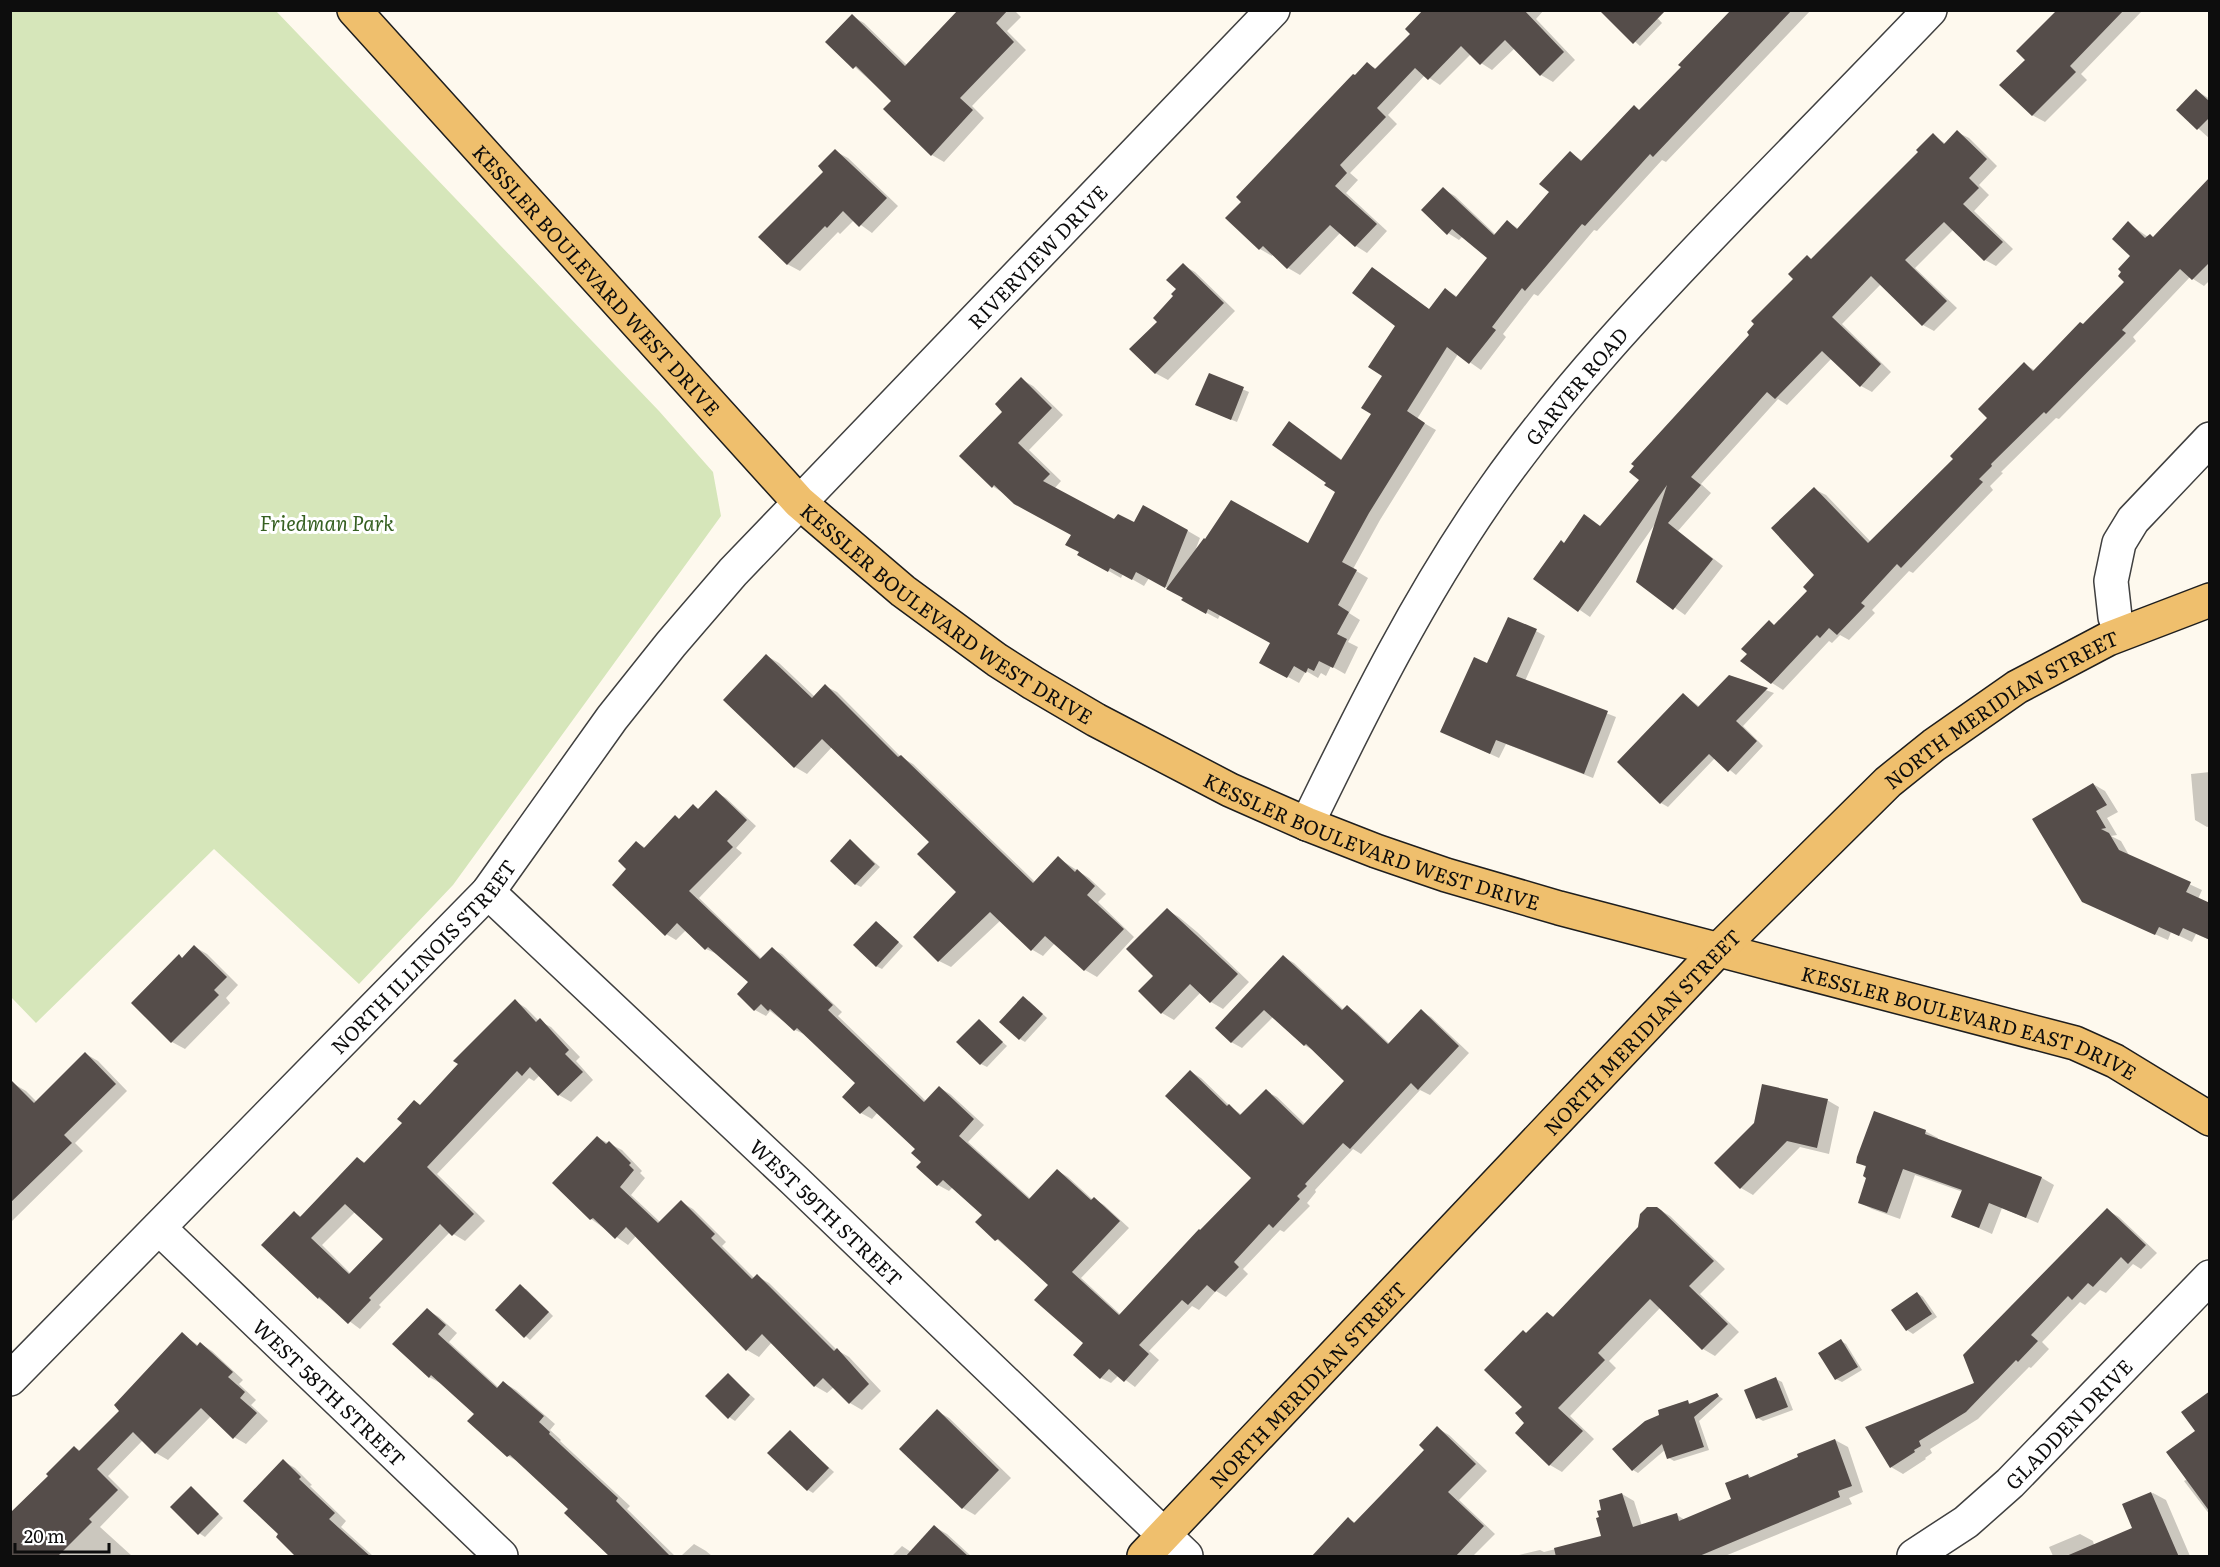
<svg xmlns="http://www.w3.org/2000/svg" width="2220" height="1567" font-family="Literata,serif">
<style>
.green{fill:#d6e6ba}
.shadow{fill:#0003;fill-rule:evenodd}
.building{fill:#554d4a;fill-rule:evenodd}
.lines{fill:none;stroke-linecap:round;stroke-linejoin:round}
.minor-casing{stroke:#404040;stroke-width:36}
.primary-casing{stroke:#1e1e1e;stroke-width:36}
.minor{stroke:#fff;stroke-width:33}
.primary{stroke:#efbf6d;stroke-width:33}
.labels{text-anchor:middle;dominant-baseline:central;stroke-width:6;stroke-linejoin:round;paint-order:stroke}
.street-label{font-size:20px;fill:#0d0d0d;stroke:#fff}
.park-label{font-size:20px;font-style:italic;fill:#366022;stroke:#fff}
</style>
<rect width="100%" height="100%" fill="#fef9ee"/>
<path class="green" d="M10,11H276L659,411L713,472L721,516L453,885L359,984L214,849L36,1023L11,997Z"/>
<g class="shadow">
<path d="M959,10H1014L1021,17L1007,31L1026,50L972,106L984,118L944,162L932,155L893,101L827,42L852,16L864,23L907,65Z"/>
<path d="M1425,10H1544L1536,19L1575,60L1553,82L1541,75L1515,48L1492,70L1481,63L1471,54L1440,85L1425,75L1388,115L1397,124L1350,173L1358,180L1346,193L1387,231L1367,253L1356,246L1341,232L1300,275L1288,268L1273,254L1272,256L1260,249L1228,218L1367,64L1377,69L1412,34Z"/>
<path d="M1650,10L1662,23L1640,46L1611,20Z"/>
<path d="M1733,10H1811L1666,162L1662,160L1597,231L1594,230L1538,296L1534,294L1503,334L1506,337L1481,370L1458,354L1417,419L1436,430L1380,520L1353,569L1368,578L1349,613L1360,620L1348,642L1358,647L1345,674L1331,666L1326,676L1321,673L1318,678L1306,671L1299,683L1261,662L1272,643L1220,615L1218,619L1183,600L1185,597L1149,578L1144,586L1123,574L1121,578L1079,554L1080,552L1073,535L992,486L1004,411L1021,379L1033,386L1063,415L1029,450L1061,481L1054,489L1115,521L1188,531L1200,538L1195,551L1309,545L1337,492L1328,483L1301,430L1342,460L1373,414L1397,326L1373,269L1430,310L1446,290L1458,297L1489,258L1463,236L1459,240L1448,233L1443,189L1455,196L1496,235L1508,222L1519,229L1551,192L1570,153L1583,161L1634,107L1641,111L1683,67Z"/>
<path d="M2057,10H2143L2081,74L2087,80L2045,122L2032,115L2027,60Z"/>
<path d="M2197,91L2210,99V139L2178,110Z"/>
<path d="M1957,132L1969,138L1997,166L1979,185L1989,195L1974,211L2013,249L1996,266L1985,260L1954,229L1915,268L1957,308L1934,331L1923,325L1881,284L1842,324L1891,372L1872,392L1861,386L1832,358L1787,405L1778,399L1701,484L1711,493L1678,531L1723,566L1685,615L1638,581L1655,524L1590,617L1535,579L1565,544L1601,527L1641,480L1751,335L1812,260L1920,152L1933,135L1946,144Z"/>
<path d="M835,151L848,158L898,206L872,233L854,220L840,234L838,232L800,271L787,264Z"/>
<path d="M2210,179V280L2204,286L2190,277L2133,337L2136,341L2059,419L2056,418L2001,472L2003,473L1990,486L1993,490L1913,573L1909,571L1872,610L1875,613L1849,640L1840,635L1832,643L1829,641L1783,690L1772,683L1775,626L1809,591L1816,575L1814,489L1826,495L1871,542L1955,459L1989,418L2024,364L2036,371L2126,282L2132,256L2128,223L2148,237L2154,238Z"/>
<path d="M1183,265L1195,272L1235,311L1168,380L1155,373L1159,321L1178,289Z"/>
<path d="M1209,375L1249,392L1237,422L1203,408Z"/>
<path d="M1536,631L1545,636L1525,681L1616,717L1593,778L1506,744L1499,758L1451,736L1488,665Z"/>
<path d="M767,656L779,663L815,697L825,686L837,692L901,757L913,764L1035,882L1058,858L1089,878L1106,894L1098,902L1134,937L1097,977L1085,970L1055,943L1043,956L1031,949L1001,920L951,967L939,961L959,892L931,842L832,747L807,774L795,767Z"/>
<path d="M1729,677L1774,693L1743,726L1763,746L1736,775L1715,758L1668,807L1661,803L1684,695L1700,707Z"/>
<path d="M2210,772V826L2207,827L2195,820L2191,774Z"/>
<path d="M2093,784L2105,791L2118,812L2107,818L2117,835L2111,836L2121,841L2130,857L2202,890L2198,899L2210,904V940L2196,934L2192,942L2171,932L2168,940L2096,908Z"/>
<path d="M716,792L726,798L756,826L736,848L742,853L699,898L762,959L772,949L782,954L842,1012L838,1016L927,1102L940,1088L950,1094L984,1125L968,1142L1031,1199L1058,1171L1068,1177L1093,1200L1094,1199L1104,1205L1129,1228L1081,1278L1121,1315L1253,1178L1191,1072L1201,1078L1232,1108L1242,1115L1266,1091L1277,1097L1305,1124L1346,1081L1315,1051L1304,1045L1274,1016L1242,1048L1231,1042L1284,957L1294,963L1344,1010L1347,1007L1357,1013L1390,1044L1421,1011L1431,1017L1469,1053L1430,1095L1420,1090L1361,1154L1353,1149L1315,1190L1316,1192L1307,1203L1310,1206L1284,1232L1280,1230L1243,1269L1248,1274L1226,1297L1216,1291L1199,1310L1192,1306L1149,1351L1159,1360L1135,1387L1119,1375L1111,1383L1101,1378L1085,1343L1050,1285L977,1222L984,1215L953,1187L949,1191L938,1185L918,1167L923,1162L917,1148L878,1112L872,1119L861,1113L844,1096L857,1083L806,1035L795,1030L770,1011L766,1016L755,1010L739,994L750,982L717,954L706,949L686,930L676,940L666,934L628,869L637,843L646,848L693,806L699,809Z"/>
<path d="M851,841L880,867L861,887L855,884Z"/>
<path d="M1167,910L1179,917L1197,932L1249,982L1223,1009L1211,1002L1201,992L1174,1020L1162,1013L1155,976Z"/>
<path d="M876,922L903,946L882,969L876,966Z"/>
<path d="M195,947L207,954L238,985L226,998L230,1003L185,1049L172,1042L183,959Z"/>
<path d="M515,1001L526,1008L539,1021L551,1027L580,1057L576,1061L593,1080L571,1102L559,1095L540,1075L534,1081L529,1078L437,1174L485,1221L465,1241L450,1232L379,1305L381,1307L360,1329L318,1298L294,1213L302,1217L358,1159L366,1163L421,1106ZM355,1212L385,1239L351,1274L322,1245Z"/>
<path d="M1029,1001L1047,1018L1025,1042L1020,1039Z"/>
<path d="M979,1021L1007,1046L987,1067L981,1064Z"/>
<path d="M86,1054L98,1061L127,1091L75,1143L83,1151L10,1223V1136L14,1084L26,1091L37,1102Z"/>
<path d="M1827,1100L1839,1107L1829,1154L1800,1147L1753,1195L1741,1188L1716,1163Z"/>
<path d="M1925,1131L1938,1138L1937,1140L2042,1178L2054,1185L2038,1223L2002,1208L1992,1234L1953,1217L1963,1192L1915,1175L1900,1219L1872,1209L1859,1202L1868,1178V1168L1858,1162Z"/>
<path d="M598,1138L622,1150L642,1171L640,1173L645,1178L631,1195L660,1222L681,1202L693,1209L726,1242L722,1246L755,1279L757,1276L769,1283L837,1350L849,1357L881,1391L862,1410L850,1403L834,1387L827,1393L815,1386L772,1342L759,1357L747,1350L636,1236L628,1245L591,1219Z"/>
<path d="M1657,1208L1670,1216L1725,1269L1700,1294L1739,1332L1715,1356L1703,1349L1660,1308L1609,1361L1616,1368L1570,1416L1594,1439L1562,1472L1550,1465L1526,1423L1524,1407L1527,1334L1547,1313L1554,1317Z"/>
<path d="M2107,1210L2119,1217L2157,1253L2141,1269L2133,1264L2106,1293L2100,1290L2085,1305L2080,1302L2042,1342L2049,1349L2031,1368L2029,1367L1978,1419L1930,1449L1932,1453L1925,1458L1926,1459L1903,1474L1891,1467L1976,1384Z"/>
<path d="M526,1289L553,1316L530,1340L497,1310Z"/>
<path d="M1917,1293L1923,1297L1937,1317L1913,1334L1907,1330L1893,1310Z"/>
<path d="M427,1310L439,1317L457,1333L449,1342L499,1388L504,1383L516,1390L555,1424L550,1430L561,1440L560,1441L630,1506L627,1509L675,1556H614L570,1509L521,1463L508,1456L476,1414L442,1384L429,1377Z"/>
<path d="M182,1334L199,1346L201,1344L212,1351L243,1380L239,1384L256,1400L251,1405L268,1421L246,1444L234,1437L211,1416L168,1460L156,1453L143,1440L108,1476L129,1497L100,1527L132,1556H10L50,1476L74,1447L81,1451L121,1411Z"/>
<path d="M1841,1341L1846,1344L1862,1370L1842,1382L1836,1379Z"/>
<path d="M728,1375L755,1399L735,1421L729,1417Z"/>
<path d="M1776,1379L1782,1382L1793,1410L1763,1421L1758,1418Z"/>
<path d="M2210,1393V1515L2184,1481L2188,1479L2197,1432Z"/>
<path d="M1717,1395L1723,1399L1699,1421L1709,1450L1674,1461L1669,1458L1666,1449L1638,1473L1633,1470L1687,1402L1692,1404Z"/>
<path d="M937,1411L949,1418L1011,1478L975,1515L963,1508Z"/>
<path d="M1437,1428L1449,1435L1487,1471L1459,1500L1495,1534L1473,1556H1313L1348,1519L1356,1523L1426,1450Z"/>
<path d="M790,1432L834,1472L813,1493L808,1490Z"/>
<path d="M1835,1440L1848,1447L1863,1492L1849,1498L1852,1504L1725,1556H1515L1540,1550L1544,1552L1603,1537L1622,1494L1634,1501L1642,1526L1677,1515L1685,1520L1733,1499L1748,1475L1752,1478Z"/>
<path d="M283,1461L295,1468L312,1485L310,1486L346,1521L341,1527L373,1556H301L280,1534Z"/>
<path d="M191,1488L223,1518L205,1537L199,1533Z"/>
<path d="M2153,1493L2166,1500L2190,1556H2053L2049,1547L2080,1534L2093,1541L2094,1545L2134,1528L2124,1505Z"/>
<path d="M935,1527L947,1534L971,1556H892L902,1546L911,1552Z"/>
<path d="M694,1544L706,1551L712,1556H681Z"/>
</g>
<g class="building">
<path d="M958,10H1008L996,23L1014,42L960,98L973,110L931,156L883,109L891,101L856,66L853,69L825,42L852,14L905,66Z"/>
<path d="M1423,10H1524L1564,52L1540,76L1505,40L1480,65L1461,46L1428,80L1415,68L1377,108L1386,117L1340,165L1347,173L1335,186L1377,224L1355,247L1330,225L1287,269L1263,246L1259,250L1225,218L1241,202L1236,197L1353,74L1355,75L1367,62L1375,69L1410,34L1405,29Z"/>
<path d="M1599,10H1666L1633,44Z"/>
<path d="M1731,10H1792L1653,157L1650,154L1585,226L1582,224L1525,291L1522,288L1492,327L1496,330L1469,364L1447,347L1407,411L1425,423L1369,513L1342,562L1357,570L1338,605L1349,612L1337,634L1347,639L1333,668L1319,661L1314,671L1308,668L1306,673L1294,666L1287,678L1259,663L1270,643L1208,609L1206,614L1181,600L1183,598L1166,589L1204,538L1205,539L1231,500L1308,543L1335,492L1324,485L1326,483L1272,445L1289,421L1341,460L1371,414L1361,408L1382,376L1368,367L1395,326L1352,293L1372,267L1429,309L1445,288L1456,297L1487,258L1452,229L1447,235L1421,210L1443,187L1494,235L1507,220L1517,229L1549,192L1539,184L1570,151L1581,161L1634,105L1639,110L1681,67L1678,65Z"/>
<path d="M2057,10H2124L2070,66L2076,72L2032,116L1999,85L2025,60L2016,51Z"/>
<path d="M2196,89L2210,102V117L2197,130L2176,110Z"/>
<path d="M1957,130L1987,159L1969,178L1979,188L1963,204L2003,242L1984,261L1944,222L1905,260L1947,301L1922,326L1871,276L1832,317L1881,364L1860,387L1822,351L1775,399L1767,392L1691,477L1701,485L1668,523L1713,559L1673,610L1636,582L1667,485L1578,612L1533,579L1561,540L1564,543L1584,514L1600,526L1639,480L1629,472L1634,466L1631,464L1749,335L1747,332L1754,324L1751,321L1793,279L1788,274L1807,255L1811,259L1918,152L1916,150L1933,133L1944,144Z"/>
<path d="M835,149L887,198L859,227L843,211L827,228L825,226L787,265L758,237L823,172L818,166Z"/>
<path d="M2210,177V262L2192,280L2180,269L2122,330L2126,333L2046,414L2044,412L1991,464L1992,466L1979,479L1983,482L1901,568L1897,564L1861,603L1865,606L1837,635L1829,628L1820,638L1817,635L1771,684L1740,661L1747,654L1741,649L1769,620L1774,625L1807,591L1803,587L1814,575L1771,528L1814,487L1868,543L1953,459L1950,456L1987,418L1978,409L2024,362L2033,371L2080,322L2083,324L2124,282L2118,276L2121,272L2118,269L2130,256L2112,239L2128,221L2145,238L2150,234L2153,237Z"/>
<path d="M1183,263L1224,303L1155,374L1129,349L1157,322L1153,318L1173,296L1171,294L1176,289L1166,280Z"/>
<path d="M1209,373L1244,387L1231,420L1195,405Z"/>
<path d="M1021,377L1052,408L1018,443L1050,474L1043,481L1114,519L1118,514L1134,522L1143,505L1188,530L1165,588L1136,572L1132,580L1110,568L1108,572L1077,555L1079,552L1065,545L1071,535L1014,504L994,485L992,488L959,456L1002,412L995,404Z"/>
<path d="M1508,617L1537,629L1516,676L1608,711L1584,774L1496,740L1490,754L1440,732L1474,657L1487,663Z"/>
<path d="M766,654L812,698L825,684L898,757L901,755L1033,883L1058,856L1075,872L1077,869L1095,886L1087,895L1124,929L1084,971L1045,936L1031,951L990,912L938,962L913,937L956,892L917,854L929,842L822,739L794,768L723,700Z"/>
<path d="M1729,675L1768,688L1736,721L1757,741L1728,772L1709,754L1660,804L1617,762L1683,693L1698,707Z"/>
<path d="M2093,783L2107,805L2096,811L2106,828L2101,829L2109,833L2119,850L2191,882L2186,892L2210,903V940L2183,928L2179,936L2159,927L2155,935L2082,902L2032,819Z"/>
<path d="M716,790L747,820L727,841L733,847L689,891L760,959L772,947L833,1005L828,1010L924,1102L939,1086L974,1119L959,1136L1029,1199L1057,1169L1091,1200L1094,1197L1120,1221L1072,1272L1119,1315L1199,1229L1200,1230L1251,1178L1165,1096L1190,1070L1227,1106L1229,1104L1240,1115L1266,1089L1303,1125L1344,1081L1306,1044L1304,1046L1264,1010L1231,1043L1215,1028L1283,955L1342,1010L1347,1005L1388,1044L1421,1009L1459,1046L1418,1090L1411,1083L1350,1149L1343,1143L1305,1184L1307,1186L1297,1196L1300,1199L1273,1228L1269,1224L1234,1262L1239,1267L1215,1292L1207,1285L1188,1305L1182,1300L1139,1345L1149,1354L1124,1382L1109,1369L1100,1379L1073,1355L1083,1343L1034,1300L1048,1285L998,1239L995,1241L975,1222L982,1215L943,1180L937,1186L916,1167L921,1162L911,1153L915,1149L869,1106L860,1114L842,1097L855,1083L797,1028L794,1031L770,1009L768,1011L761,1004L754,1011L737,994L748,982L708,947L705,950L677,923L665,936L612,885L626,869L618,861L636,841L644,848L675,815L679,819L693,804L698,809Z"/>
<path d="M850,839L875,864L855,885L830,861Z"/>
<path d="M1167,908L1238,974L1210,1003L1190,984L1161,1014L1138,991L1153,976L1126,949Z"/>
<path d="M876,921L899,942L876,967L853,945Z"/>
<path d="M194,945L227,977L214,990L219,995L171,1043L131,1003L179,954L182,958Z"/>
<path d="M1023,996L1043,1014L1019,1040L999,1022Z"/>
<path d="M515,999L536,1022L540,1018L569,1050L565,1054L583,1072L558,1096L530,1067L522,1076L517,1071L427,1167L474,1214L452,1236L440,1224L369,1298L371,1300L348,1324L319,1297L318,1299L261,1245L294,1211L300,1217L357,1157L364,1163L402,1123L397,1119L414,1100L420,1105L458,1064L453,1061ZM345,1204L383,1239L349,1274L311,1238Z"/>
<path d="M979,1019L1003,1042L980,1065L956,1042Z"/>
<path d="M85,1052L116,1084L64,1135L72,1143L10,1203V1079L34,1103Z"/>
<path d="M1762,1084L1828,1099L1817,1148L1787,1141L1740,1189L1714,1163L1754,1123Z"/>
<path d="M1874,1111L1926,1130L1925,1134L2042,1177L2026,1218L1989,1203L1979,1228L1951,1217L1962,1190L1903,1169L1887,1213L1858,1203L1866,1178L1863,1176L1866,1166L1856,1163L1857,1157Z"/>
<path d="M597,1136L606,1144L609,1141L631,1163L629,1165L634,1170L620,1187L658,1223L681,1200L715,1234L711,1238L752,1279L757,1274L834,1351L837,1348L869,1384L849,1404L823,1378L814,1387L762,1334L746,1351L626,1227L615,1239L593,1218L590,1220L552,1183Z"/>
<path d="M1647,1207H1657L1661,1210L1714,1261L1689,1286L1728,1324L1702,1350L1650,1299L1598,1353L1605,1360L1558,1408L1583,1431L1549,1466L1515,1433L1524,1423L1515,1413L1522,1407L1484,1370L1523,1330L1526,1333L1547,1312L1553,1317L1638,1227L1640,1214Z"/>
<path d="M2107,1208L2146,1245L2128,1264L2121,1257L2093,1287L2088,1283L2072,1300L2068,1296L2031,1335L2038,1341L2018,1362L2016,1360L1966,1412L1919,1441L1921,1446L1914,1450L1915,1452L1890,1468L1865,1427L1974,1383L1963,1355Z"/>
<path d="M520,1284L549,1312L524,1338L495,1310Z"/>
<path d="M1917,1292L1932,1314L1906,1331L1891,1310Z"/>
<path d="M427,1308L446,1325L438,1334L497,1388L503,1381L544,1416L539,1422L550,1432L549,1434L618,1498L616,1501L671,1557H610L564,1513L568,1509L510,1455L507,1457L467,1421L474,1414L431,1375L429,1378L392,1344Z"/>
<path d="M182,1332L197,1346L200,1342L233,1372L228,1377L245,1392L240,1398L257,1413L233,1439L201,1408L155,1454L133,1432L97,1469L118,1490L89,1519L92,1522L57,1557H10V1513L48,1476L46,1474L74,1446L79,1451L119,1411L114,1405Z"/>
<path d="M1841,1339L1858,1367L1835,1380L1818,1353Z"/>
<path d="M728,1373L750,1395L728,1419L705,1396Z"/>
<path d="M1776,1377L1788,1407L1756,1419L1744,1390Z"/>
<path d="M2210,1391V1512L2166,1452L2195,1431L2181,1412Z"/>
<path d="M1717,1393L1719,1396L1694,1417L1704,1447L1667,1459L1662,1444L1632,1471L1612,1449L1645,1421L1659,1415L1658,1410L1688,1400L1689,1404Z"/>
<path d="M937,1409L999,1470L962,1509L899,1449Z"/>
<path d="M1437,1426L1476,1464L1448,1492L1484,1526L1455,1557H1311L1348,1517L1354,1523L1381,1495L1424,1450L1419,1445Z"/>
<path d="M790,1430L829,1468L807,1491L767,1453Z"/>
<path d="M1835,1439L1852,1486L1838,1491L1840,1497L1697,1557H1556L1554,1548L1601,1536L1596,1518L1599,1517L1597,1511L1601,1510L1599,1500L1622,1493L1633,1527L1677,1513L1679,1521L1731,1499L1725,1483L1748,1474L1749,1478L1798,1457L1797,1454Z"/>
<path d="M283,1459L301,1477L299,1479L335,1513L329,1519L371,1557H296L276,1537L278,1534L243,1501Z"/>
<path d="M191,1486L219,1514L198,1535L170,1507Z"/>
<path d="M2151,1492L2179,1557H2064L2132,1528L2122,1504Z"/>
<path d="M934,1525L969,1557H905Z"/>
</g>
<g class="lines">
<g class="minor-casing">
<g id="minor">
<path d="M2122,633L2115,617L2111,581L2119,543L2133,520L2210,439"/>
<path id="s1" d="M1307,824C1363,709 1420,594 1494,489C1564,390 1647,302 1731,215C1797,147 1864,79 1930,10"/>
<path id="s2" d="M488,892L795,1181L1186,1556"/>
<path id="s3" d="M159,1228L501,1556"/>
<path id="s4" d="M10,1379L488,892L612,718L671,644L733,572L1273,10"/>
<path id="s5" d="M1914,1556L1966,1522L2010,1483L2210,1277"/>
</g>
</g>
<g class="primary-casing">
<g id="primary">
<path id="s6" d="M354,10L799,502L903,591L997,660L1033,683L1096,720L1230,790L1307,824L1376,851L1446,875L1559,908L2075,1043L2115,1061L2210,1119"/>
<path id="s7" d="M1144,1556L1718,950L1888,782L1934,745L2017,687L2108,639L2210,600"/>
</g>
</g>
<use href="#minor" class="minor"/>
<use href="#primary" class="primary"/>
</g>
<g class="labels">
<g class="street-label">
<text stroke="none"><textPath href="#s4" startOffset="1524">RIVERVIEW DRIVE</textPath></text>
<text stroke="none"><textPath href="#s6" startOffset="363">KESSLER BOULEVARD WEST DRIVE</textPath></text>
<text stroke="none"><textPath href="#s1" startOffset="516">GARVER ROAD</textPath></text>
<text stroke="none"><textPath href="#s6" startOffset="849">KESSLER BOULEVARD WEST DRIVE</textPath></text>
<text stroke="none"><textPath href="#s7" startOffset="1209">NORTH MERIDIAN STREET</textPath></text>
<text stroke="none"><textPath href="#s6" startOffset="1335">KESSLER BOULEVARD WEST DRIVE</textPath></text>
<text stroke="none"><textPath href="#s4" startOffset="591">NORTH ILLINOIS STREET</textPath></text>
<text stroke="none"><textPath href="#s6" startOffset="1960">KESSLER BOULEVARD EAST DRIVE</textPath></text>
<text stroke="none"><textPath href="#s7" startOffset="723">NORTH MERIDIAN STREET</textPath></text>
<text stroke="none"><textPath href="#s2" startOffset="466">WEST 59TH STREET</textPath></text>
<text stroke="none"><textPath href="#s7" startOffset="237">NORTH MERIDIAN STREET</textPath></text>
<text stroke="none"><textPath href="#s3" startOffset="237">WEST 58TH STREET</textPath></text>
<text stroke="none"><textPath href="#s5" startOffset="204">GLADDEN DRIVE</textPath></text>
</g>
<g class="park-label">
<text x="327" y="522">Friedman Park</text>
</g>
</g>
<rect width="2220" height="1567" fill="none" stroke="#0d0d0d" stroke-width="24"/>
<path d="M15 1543v9h94v-9" fill="none" stroke="#0d0d0d" stroke-width="3"/>
<text x="24" y="1543" font-size="18" fill="#0d0d0d" stroke="#ffffff" stroke-width="4.5" paint-order="stroke">20 m</text>
</svg>
